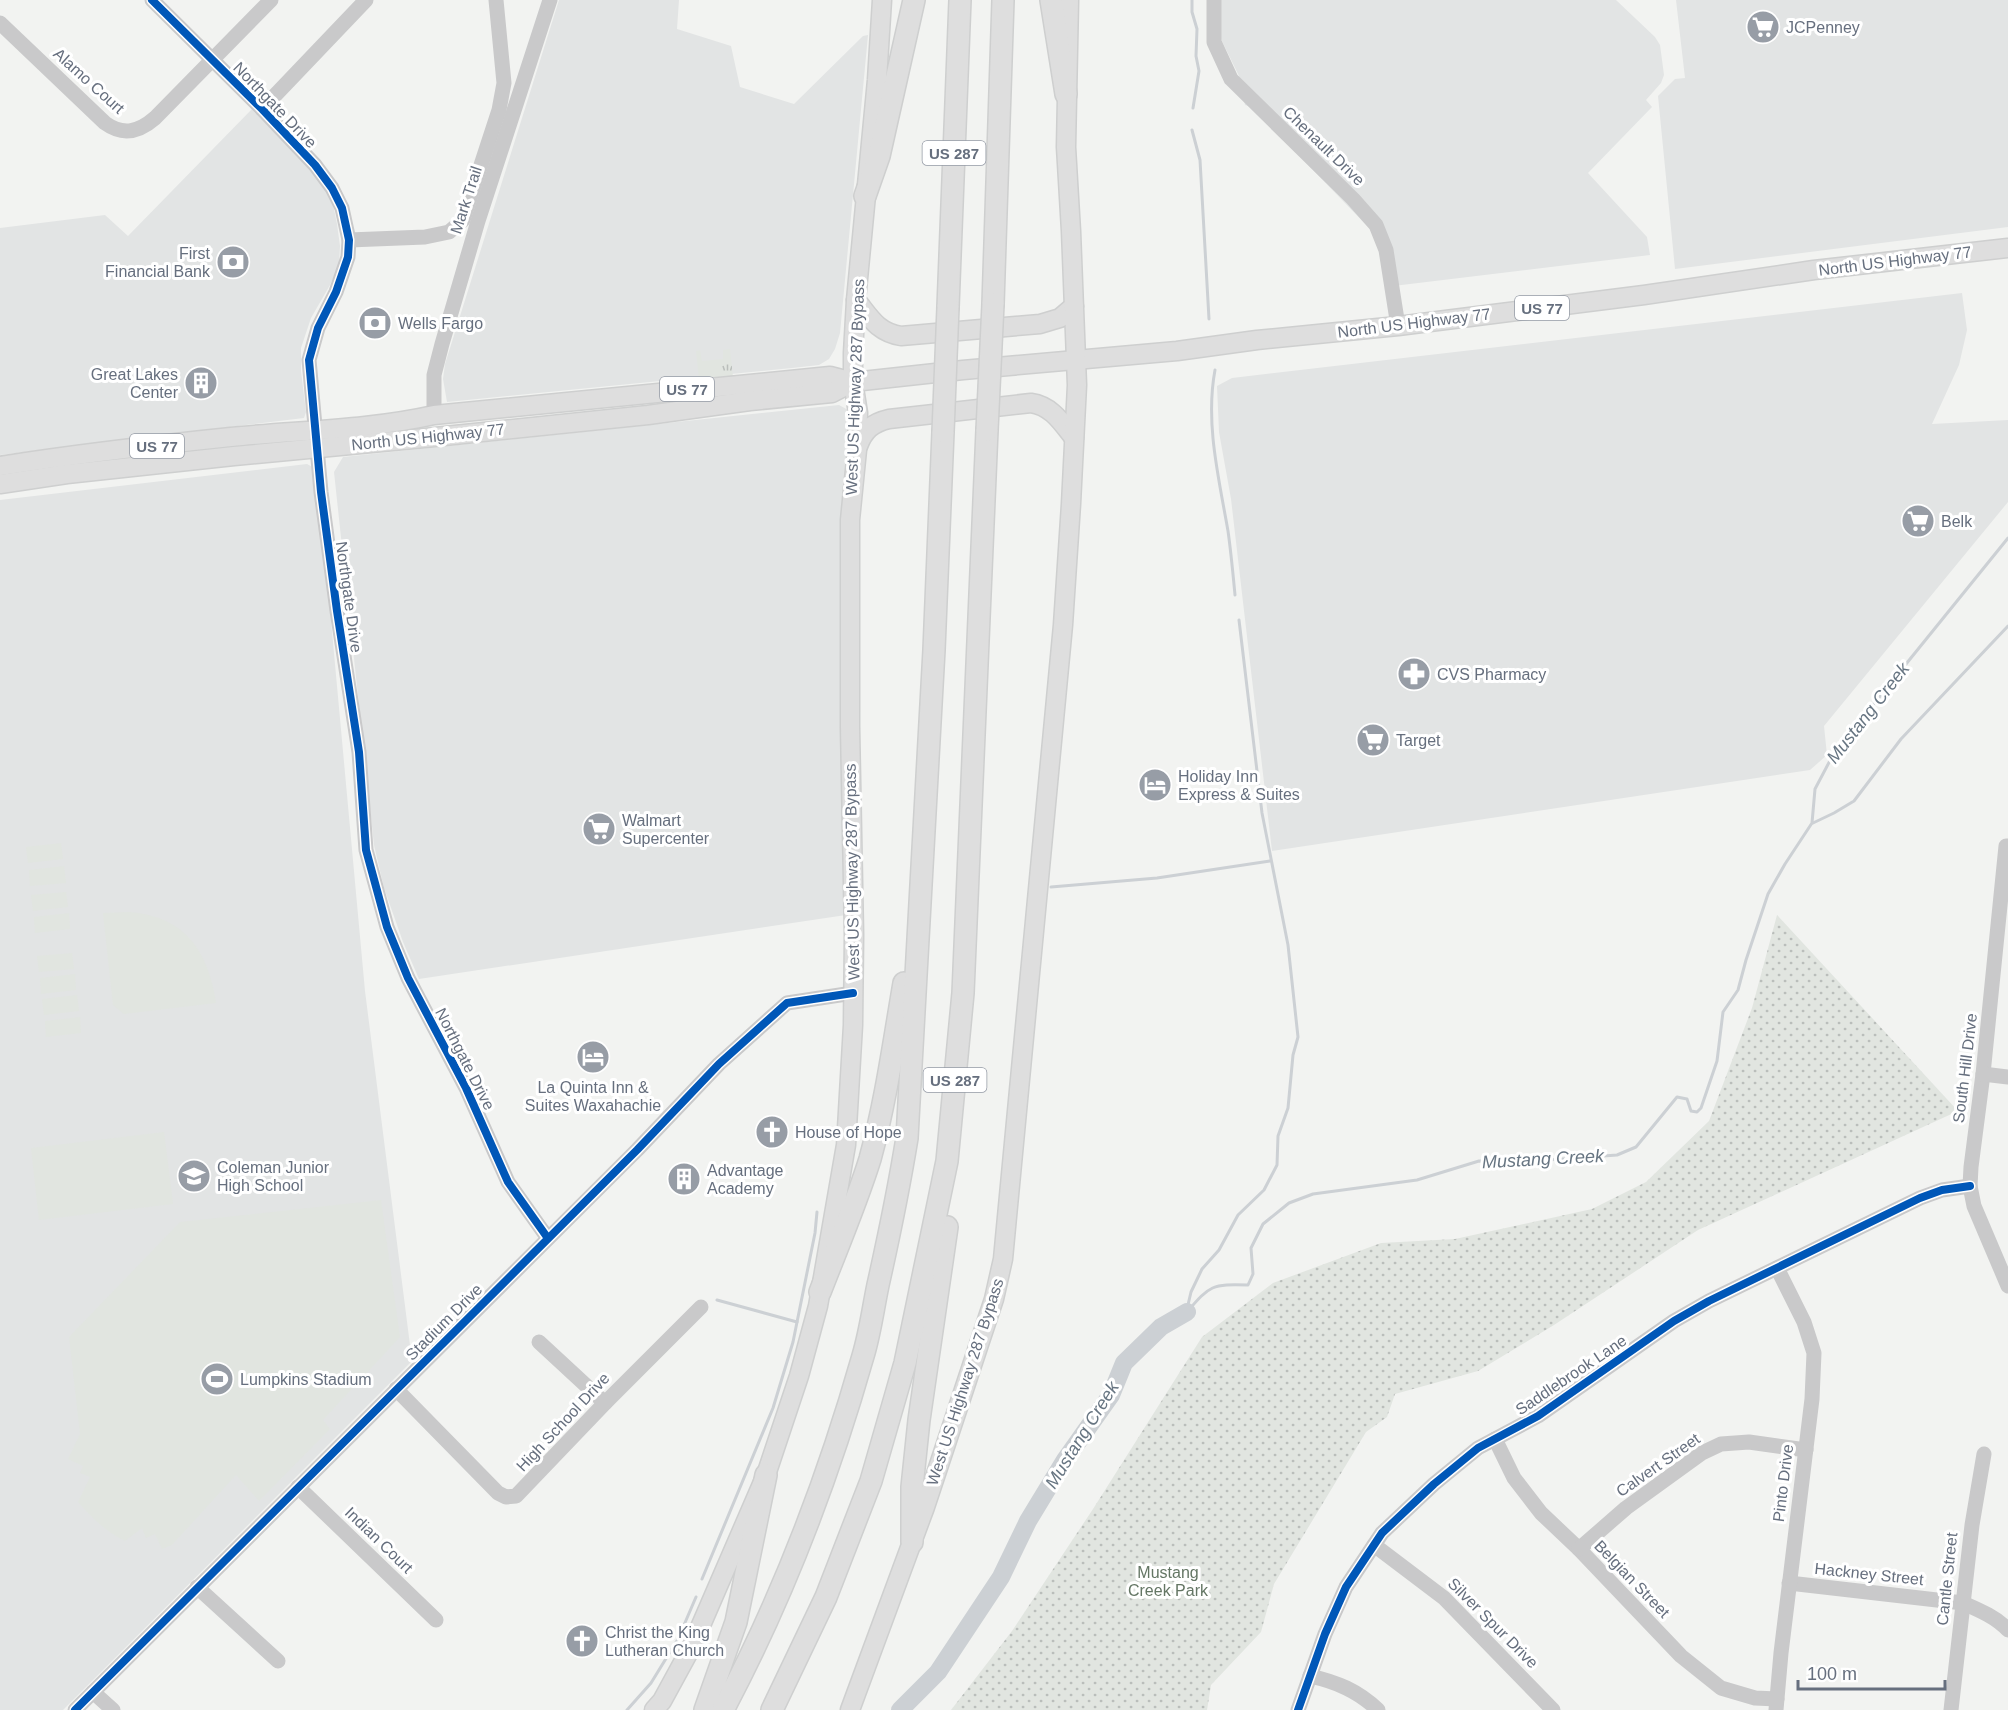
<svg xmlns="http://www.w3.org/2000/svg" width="2008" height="1710" font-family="Helvetica,sans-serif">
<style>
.built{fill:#e2e4e4}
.grass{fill:url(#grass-tufts)}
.park{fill:url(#park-dots)}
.pitch{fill:#e1e5e0}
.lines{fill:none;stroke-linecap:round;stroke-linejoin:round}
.stream{stroke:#ccd0d4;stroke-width:3}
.river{stroke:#ccd0d4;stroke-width:18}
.major-casing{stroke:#cecfcf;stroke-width:21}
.highway-casing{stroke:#cecfcf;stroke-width:24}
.minor{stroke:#c9c9ca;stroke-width:15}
.major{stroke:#dedede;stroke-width:18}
.highway{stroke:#dedede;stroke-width:21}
.highway-bridge-casing{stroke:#cecfcf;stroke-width:24;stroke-linecap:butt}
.highway-bridge{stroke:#dedede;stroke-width:21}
.cycleway-casing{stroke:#fff;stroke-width:11}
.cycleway{stroke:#0057b8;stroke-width:8}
.labels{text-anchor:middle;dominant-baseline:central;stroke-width:6;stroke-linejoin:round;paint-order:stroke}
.shield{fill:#fff;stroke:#949aa5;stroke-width:1.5}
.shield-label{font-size:15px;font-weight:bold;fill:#666f7e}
.poi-label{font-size:16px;fill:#666f7e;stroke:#fff;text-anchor:start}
.street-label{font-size:16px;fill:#666f7e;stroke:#fff}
.park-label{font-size:16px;fill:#647664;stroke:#fff}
.water-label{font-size:18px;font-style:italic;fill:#677582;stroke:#fff}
</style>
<defs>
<pattern id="grass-tufts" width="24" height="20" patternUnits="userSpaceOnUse" patternTransform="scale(1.5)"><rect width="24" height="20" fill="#e1e5e0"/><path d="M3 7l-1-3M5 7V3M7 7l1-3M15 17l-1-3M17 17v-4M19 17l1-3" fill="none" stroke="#babebb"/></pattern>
<pattern id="park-dots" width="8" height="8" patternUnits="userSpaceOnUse" patternTransform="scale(1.5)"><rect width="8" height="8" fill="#e1e5e0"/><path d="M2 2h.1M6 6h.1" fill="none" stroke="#babebb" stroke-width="1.8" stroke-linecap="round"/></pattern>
</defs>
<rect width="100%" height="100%" fill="#f2f3f1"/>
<g class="built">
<path d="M559,0H679L677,29L731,46L740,87L794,104L863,36L868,35L840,333L835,349L829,359L819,365L792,368L447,402L443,379L445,364Z"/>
<path d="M1218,0H1616L1655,37L1660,45L1664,75L1661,83L1646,100L1652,107L1588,173L1647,237L1650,255L1385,287L1381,257L1372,231L1252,107L1245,105L1239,76L1220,37Z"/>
<path d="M1676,0H2008V227L1675,269L1658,96L1675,79L1685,78Z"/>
<path d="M252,109L323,184L333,204L337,224L340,246L339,265L330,285L311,318L301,348V371L306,412L304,418L0,455V228L105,215L128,236Z"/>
<path d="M1962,293L1967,330L1959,365L1932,424L2008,420V502L1824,726L1827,755L1810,770L1272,851L1231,499L1219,432L1217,386L1232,378Z"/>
<path d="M839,405L848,410L851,415L846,915L419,979L403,942L384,888L374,845L334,472L343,457Z"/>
<path d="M307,464L316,469L318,479L365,991L412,1361L63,1710H0V500Z"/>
</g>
<path class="grass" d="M730,349L733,377L707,384L699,379L696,351L700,350L702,361L723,359V350Z"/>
<path class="park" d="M1777,915L1958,1111L1698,1230L1554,1325L1478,1371L1395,1394L1387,1417L1366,1432L1274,1584L1261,1632L1211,1685L1207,1710H951L1012,1631L1093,1509L1202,1337L1273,1283L1381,1243L1455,1239L1592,1209L1646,1182L1709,1121L1752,1008Z"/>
<g class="pitch">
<path d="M61,843L63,859L28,863L26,847Z"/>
<path d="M64,866L66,883L30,886L29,870Z"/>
<path d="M66,892L68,907L33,911L31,895Z"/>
<path d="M129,912C185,916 208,951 216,1003L124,1014L113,1005L103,913Z"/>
<path d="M69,913L70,929L35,933L34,917Z"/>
<path d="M72,953L74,969L39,972L37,956Z"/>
<path d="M75,974L76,990L41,994L40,978Z"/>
<path d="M77,995L79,1011L44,1015L42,999Z"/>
<path d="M80,1017L81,1033L46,1037L45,1021Z"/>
<path d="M164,1132L173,1204L39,1220L31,1148Z"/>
<path d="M381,1200L400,1337L323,1420L330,1429L259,1501L236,1475L172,1545L162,1549L155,1534L146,1538L142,1528L125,1541C105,1531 92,1518 78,1502L90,1477L80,1473L83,1466L68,1459L80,1434L69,1337L180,1222Z"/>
</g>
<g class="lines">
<g class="stream">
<path d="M1192,0V12L1197,29L1196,56L1199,71L1193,108"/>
<path d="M1192,130L1200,160L1209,319"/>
<path d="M1215,370C1205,423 1219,479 1228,531C1231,552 1233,574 1235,595"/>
<path d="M1813,823L1834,813L1854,801L1901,739L2008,626"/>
<path d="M1051,887L1157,878L1270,861"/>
<path d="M717,1300L797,1322"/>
<path d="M1187,1309L1191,1292L1202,1269L1219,1250L1238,1215L1264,1190L1277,1165L1278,1136L1288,1108L1293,1055L1298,1037L1288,945L1262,813L1239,620"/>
<path d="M1187,1312C1210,1285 1212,1284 1248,1285L1253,1274L1251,1248L1263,1224L1289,1203L1313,1194L1417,1180L1479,1161L1519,1162L1617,1155L1636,1147L1677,1097L1687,1099L1691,1111L1697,1112L1701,1108L1717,1061L1723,1012L1738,990L1746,960L1768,894L1785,864L1812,823L1815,789L1834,753L2008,538"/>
<path d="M702,1579L773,1408L793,1342L815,1233L817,1212"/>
<path d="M627,1710L651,1683L678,1639L696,1597"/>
</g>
<path class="river" d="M900,1710L938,1672L1001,1577L1028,1521L1065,1460L1111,1395L1124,1363L1161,1327L1187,1312"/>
<g class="major-casing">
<g id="major">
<path d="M856,300C870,317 877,332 901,336L1040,324L1060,318L1074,306"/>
<path d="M858,446C864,430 872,423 889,419L1031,403C1052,406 1062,423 1074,438"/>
<path d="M0,466C76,454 154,445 231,437C298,430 367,430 434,415L830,376L853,382"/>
<path d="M0,484L67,474L234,456L435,437L648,415L750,401L832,393L853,382L963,370L1177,351L1257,340L1398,326L1644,295L1814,270L2008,248"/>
<path d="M654,1710L662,1701L692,1646L766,1475L799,1376L818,1306L846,1145L853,1025L854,935L850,727V520L857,450L858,413L853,382V353L856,300L877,80L882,0"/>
<path d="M850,1710L925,1507L994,1299L1003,1259L1063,625L1071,504L1077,385L1071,231L1066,147L1069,0"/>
</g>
</g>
<g class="highway-casing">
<g id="highway">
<path d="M1051,0L1066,94"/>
<path d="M865,196L879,156L914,0"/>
<path d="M993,304L1003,0"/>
<path d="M948,307L960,0"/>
<path d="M820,1292C837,1248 856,1204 870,1159C886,1101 894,1041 904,983"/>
<path d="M912,1542V1487L919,1420L947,1227"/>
<path d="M705,1710L736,1622L766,1475"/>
<path d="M723,1710C783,1597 828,1479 863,1356C870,1333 873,1309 878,1285C889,1236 899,1187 907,1138L934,650L943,432"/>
<path d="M772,1710L826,1597L871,1481L905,1363L947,1161L963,993L987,430"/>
</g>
</g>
<g class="minor">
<path d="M152,0L262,109L315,165L332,188L342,208L349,240L348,257L336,292L318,328L309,360L321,492L337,611L359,752L366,850L387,927L408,978L466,1088L508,1182L547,1237"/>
<path d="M1214,0V42L1231,79L1353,199L1376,225L1386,250L1398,326"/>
<path d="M0,23L105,123C123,136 139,132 155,118L271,0"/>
<path d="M262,109L366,0"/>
<path d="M349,240L425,237L449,232L463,220L499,110L504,83L496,0"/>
<path d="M434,415V375L442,344L478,221L550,0"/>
<path d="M2008,846H2006L1983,1074L1971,1167L1970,1186L1974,1206L2008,1286"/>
<path d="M1983,1074L2008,1077"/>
<path d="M539,1342L605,1403"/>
<path d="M396,1389L498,1493L506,1497L516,1496L605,1403L701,1307"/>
<path d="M1495,1439L1514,1478L1541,1513L1579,1549L1681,1656L1721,1688L1755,1698L1777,1699"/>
<path d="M298,1487L436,1620"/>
<path d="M1374,1545L1444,1598L1553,1710"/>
<path d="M1579,1549L1626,1508L1702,1453L1721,1444L1749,1442L1806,1450"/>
<path d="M1789,1583L1963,1603C1979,1610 1996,1617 2008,1630"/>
<path d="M197,1587L278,1661"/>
<path d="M1310,1676C1337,1682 1358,1691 1378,1710"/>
<path d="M93,1692L113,1710"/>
<path d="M75,1710L637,1150L719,1064L787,1003L853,993"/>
<path d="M1298,1710L1325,1634L1346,1587L1382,1533L1434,1484L1478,1448L1538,1416L1674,1321L1709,1301L1920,1198L1942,1190L1970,1186"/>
<path d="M1776,1710L1781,1653L1812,1399L1814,1353L1804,1322L1777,1268"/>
<path d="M1951,1710L1972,1525L1984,1454"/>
</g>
<use href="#major" class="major"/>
<use href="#highway" class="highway"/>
<g class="highway-bridge-casing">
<g id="highway-bridge">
<path d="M987,430L993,304"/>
<path d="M943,432L948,307"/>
</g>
</g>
<use href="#highway-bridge" class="highway-bridge"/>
<g class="cycleway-casing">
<g id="cycleway">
<path d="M152,0L262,109L315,165L332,188L342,208L349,240L348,257L336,292L318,328L309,360L321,492L337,611L359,752L366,850L387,927L408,978L466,1088L508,1182L547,1237"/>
<path d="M75,1710L637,1150L719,1064L787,1003L853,993"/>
<path d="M1298,1710L1325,1634L1346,1587L1382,1533L1434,1484L1478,1448L1538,1416L1674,1321L1709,1301L1920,1198L1942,1190L1970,1186"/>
</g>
</g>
<use href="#cycleway" class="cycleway"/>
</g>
<defs>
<g id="supermarket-disc" transform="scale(1.725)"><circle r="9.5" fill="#979da6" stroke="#fff"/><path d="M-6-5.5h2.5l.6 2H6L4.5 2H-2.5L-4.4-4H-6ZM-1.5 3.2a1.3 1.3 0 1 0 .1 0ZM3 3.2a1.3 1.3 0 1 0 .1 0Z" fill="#fff"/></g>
<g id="bank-disc" transform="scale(1.725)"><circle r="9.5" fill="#979da6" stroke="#fff"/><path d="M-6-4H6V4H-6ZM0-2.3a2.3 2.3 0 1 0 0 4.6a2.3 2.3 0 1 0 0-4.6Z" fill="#fff"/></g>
<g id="building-disc" transform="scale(1.725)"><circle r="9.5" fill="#979da6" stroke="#fff"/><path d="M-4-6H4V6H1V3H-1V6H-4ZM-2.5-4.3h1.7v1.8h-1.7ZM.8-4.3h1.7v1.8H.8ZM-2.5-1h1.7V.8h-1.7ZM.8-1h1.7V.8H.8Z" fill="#fff"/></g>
<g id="pharmacy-disc" transform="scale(1.725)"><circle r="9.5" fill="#979da6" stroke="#fff"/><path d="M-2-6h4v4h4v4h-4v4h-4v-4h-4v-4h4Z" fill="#fff"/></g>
<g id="hotel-disc" transform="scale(1.725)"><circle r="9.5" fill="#979da6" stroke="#fff"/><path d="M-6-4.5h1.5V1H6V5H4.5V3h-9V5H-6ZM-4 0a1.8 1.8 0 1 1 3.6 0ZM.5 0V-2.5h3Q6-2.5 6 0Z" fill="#fff"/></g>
<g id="church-disc" transform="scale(1.725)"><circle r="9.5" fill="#979da6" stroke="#fff"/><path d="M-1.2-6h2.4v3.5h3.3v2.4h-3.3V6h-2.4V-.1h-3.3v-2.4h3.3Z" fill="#fff"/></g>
<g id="school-disc" transform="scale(1.725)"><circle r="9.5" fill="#979da6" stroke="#fff"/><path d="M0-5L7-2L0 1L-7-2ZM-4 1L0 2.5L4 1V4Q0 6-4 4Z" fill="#fff"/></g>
<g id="stadium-disc" transform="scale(1.725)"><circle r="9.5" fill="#979da6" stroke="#fff"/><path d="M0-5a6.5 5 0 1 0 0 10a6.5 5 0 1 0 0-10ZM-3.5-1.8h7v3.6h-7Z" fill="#fff"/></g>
</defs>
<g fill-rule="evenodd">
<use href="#supermarket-disc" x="1763" y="27"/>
<use href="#bank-disc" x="233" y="262"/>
<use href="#bank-disc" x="375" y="323"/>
<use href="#building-disc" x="201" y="383"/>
<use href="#supermarket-disc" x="1918" y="521"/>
<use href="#pharmacy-disc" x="1414" y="674"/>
<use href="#supermarket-disc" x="1373" y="740"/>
<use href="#hotel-disc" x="1155" y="785"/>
<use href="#supermarket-disc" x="599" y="829"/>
<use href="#hotel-disc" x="593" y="1057"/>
<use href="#church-disc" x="772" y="1132"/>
<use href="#school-disc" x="194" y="1176"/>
<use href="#building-disc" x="684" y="1179"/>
<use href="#stadium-disc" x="217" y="1379"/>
<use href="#church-disc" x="582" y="1641"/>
</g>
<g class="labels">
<g class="shield">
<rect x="922.5" y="141" width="63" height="24" rx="4.5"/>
<rect x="1515" y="296" width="54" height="24" rx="4.5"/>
<rect x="660" y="377" width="54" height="24" rx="4.5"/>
<rect x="130" y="434" width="54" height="24" rx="4.5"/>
<rect x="923.5" y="1068" width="63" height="24" rx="4.5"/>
</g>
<g class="shield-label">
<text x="954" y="153">US 287</text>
<text x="1542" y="308">US 77</text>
<text x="687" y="389">US 77</text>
<text x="157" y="446">US 77</text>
<text x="955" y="1080">US 287</text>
</g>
<g class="poi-label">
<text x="1786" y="27">JCPenney</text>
<text x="210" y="253" text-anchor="end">First<tspan x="210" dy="18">Financial Bank</tspan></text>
<text x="398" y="323">Wells Fargo</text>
<text x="178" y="374" text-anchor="end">Great Lakes<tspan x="178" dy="18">Center</tspan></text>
<text x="1941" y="521">Belk</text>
<text x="1437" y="674">CVS Pharmacy</text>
<text x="1396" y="740">Target</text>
<text x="1178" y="776">Holiday Inn<tspan x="1178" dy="18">Express &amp; Suites</tspan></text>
<text x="622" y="820">Walmart<tspan x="622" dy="18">Supercenter</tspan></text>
<text x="593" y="1087" text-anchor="middle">La Quinta Inn &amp;<tspan x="593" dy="18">Suites Waxahachie</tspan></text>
<text x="795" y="1132">House of Hope</text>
<text x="217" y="1167">Coleman Junior<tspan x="217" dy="18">High School</tspan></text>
<text x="707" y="1170">Advantage<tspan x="707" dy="18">Academy</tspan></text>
<text x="240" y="1379">Lumpkins Stadium</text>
<text x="605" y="1632">Christ the King<tspan x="605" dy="18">Lutheran Church</tspan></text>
</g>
<g class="street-label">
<text transform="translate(89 81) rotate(42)">Alamo Court</text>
<text transform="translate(275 105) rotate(46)">Northgate Drive</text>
<text transform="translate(1324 146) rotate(44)">Chenault Drive</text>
<text transform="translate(466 200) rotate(-72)">Mark Trail</text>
<text transform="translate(1895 261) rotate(-7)">North US Highway 77</text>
<text transform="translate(1414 323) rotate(-7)">North US Highway 77</text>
<text transform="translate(855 387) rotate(-88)">West US Highway 287 Bypass</text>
<text transform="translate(428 437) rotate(-6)">North US Highway 77</text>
<text transform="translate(349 597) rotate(82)">Northgate Drive</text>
<text transform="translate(852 872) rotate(-91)">West US Highway 287 Bypass</text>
<text transform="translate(465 1059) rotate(63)">Northgate Drive</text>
<text transform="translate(1965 1068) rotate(-83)">South Hill Drive</text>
<text transform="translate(444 1322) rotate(-45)">Stadium Drive</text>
<text transform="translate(1571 1375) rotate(-34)">Saddlebrook Lane</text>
<text transform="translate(965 1382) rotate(-72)">West US Highway 287 Bypass</text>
<text transform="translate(563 1422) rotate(-47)">High School Drive</text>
<text transform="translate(1658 1465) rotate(-35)">Calvert Street</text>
<text transform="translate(1783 1483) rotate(-83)">Pinto Drive</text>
<text transform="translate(379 1540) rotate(44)">Indian Court</text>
<text transform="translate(1869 1574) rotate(6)">Hackney Street</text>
<text transform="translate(1632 1579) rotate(46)">Belgian Street</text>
<text transform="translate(1947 1579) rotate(-84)">Cantle Street</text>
<text transform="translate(1493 1623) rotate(45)">Silver Spur Drive</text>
</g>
<g class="park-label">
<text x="1168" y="1572">Mustang<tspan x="1168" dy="18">Creek Park</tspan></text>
</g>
<g class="water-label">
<text transform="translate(1868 713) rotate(-52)">Mustang Creek</text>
<text transform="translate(1543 1159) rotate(-3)">Mustang Creek</text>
<text transform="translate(1082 1435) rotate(-58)">Mustang Creek</text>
</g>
</g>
<path d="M1798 1680v9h147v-9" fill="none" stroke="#666f7e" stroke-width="3"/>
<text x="1807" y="1680" font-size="18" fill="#666f7e" stroke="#ffffff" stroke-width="4.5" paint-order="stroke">100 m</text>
</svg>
